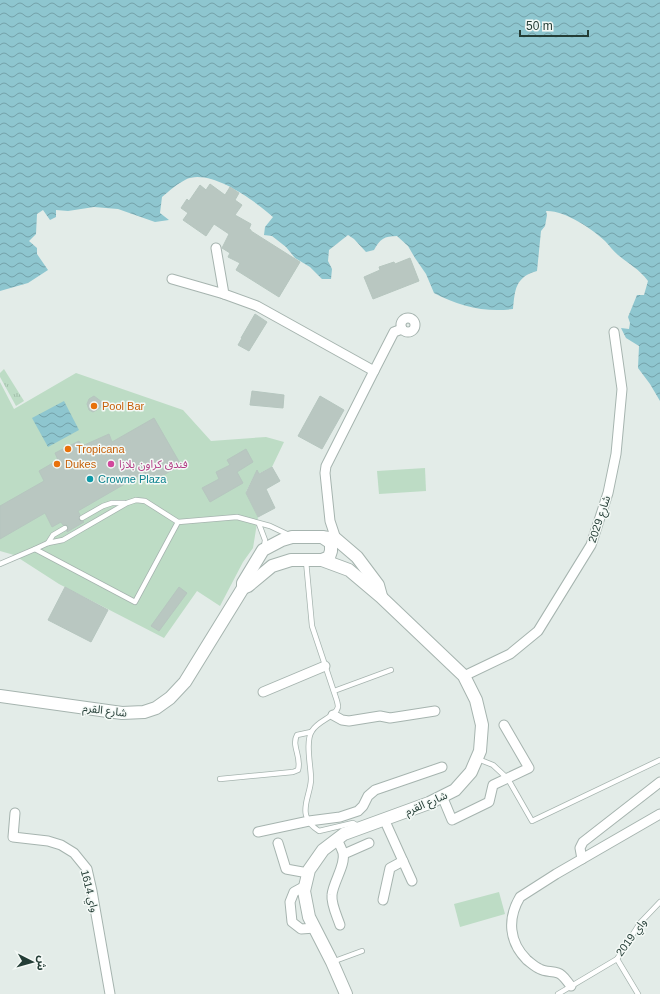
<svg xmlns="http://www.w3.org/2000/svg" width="660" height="994" font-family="Arial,'Noto Sans Arabic',sans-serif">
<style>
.grass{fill:url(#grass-tufts)}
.green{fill:#bddcc5}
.water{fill:url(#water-waves)}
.building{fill:#b9c7c1;stroke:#b6c6bf}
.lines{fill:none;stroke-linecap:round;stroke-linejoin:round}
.service-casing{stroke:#a6b4af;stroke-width:6}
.minor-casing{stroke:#a6b4af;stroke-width:11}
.tertiary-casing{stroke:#a6b4af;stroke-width:14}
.service{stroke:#fff;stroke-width:4.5}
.minor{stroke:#fff;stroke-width:9}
.tertiary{stroke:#fff;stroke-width:12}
.food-dot{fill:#e8710a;stroke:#f4f9f6;stroke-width:1.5}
.hotel-dot{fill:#d1479c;stroke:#f4f9f6;stroke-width:1.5}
.culture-dot{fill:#0f9aa8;stroke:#f4f9f6;stroke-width:1.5}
.labels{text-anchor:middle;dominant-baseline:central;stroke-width:3;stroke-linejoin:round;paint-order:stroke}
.food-label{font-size:11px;fill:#c56008;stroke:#f4f9f6;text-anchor:start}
.hotel-label{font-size:11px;fill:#b23c85;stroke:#f4f9f6;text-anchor:start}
.culture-label{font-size:11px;fill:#0d838f;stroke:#f4f9f6;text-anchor:start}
.street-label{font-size:11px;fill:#243d36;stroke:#f4f9f6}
</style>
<defs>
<pattern id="grass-tufts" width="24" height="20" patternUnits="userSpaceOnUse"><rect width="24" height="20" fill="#bddcc5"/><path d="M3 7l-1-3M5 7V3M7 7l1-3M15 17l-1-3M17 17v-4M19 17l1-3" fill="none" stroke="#a2beaa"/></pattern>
<pattern id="water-waves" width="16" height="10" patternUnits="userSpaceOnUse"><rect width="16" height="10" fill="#8ec6cf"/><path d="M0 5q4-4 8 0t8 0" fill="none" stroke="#74a2a9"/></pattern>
</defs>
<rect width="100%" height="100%" fill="#e3ece8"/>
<path class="grass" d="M4,369L24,401L16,406L0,377V373Z"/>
<g class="green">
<path d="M76,373L183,410L211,441L266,437L284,442L272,467L254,476L246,492L258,517L253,548L243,562L220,606L197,591L164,638L59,584L14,555L0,551V382L14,409Z"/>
<path d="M425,468L426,491L379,494L377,471Z"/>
<path d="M499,892L505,914L460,927L454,904Z"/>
</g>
<g class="water">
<path d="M0,0H660V401L650,384L638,368L639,346L626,338L621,328L629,329L630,323L628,317L637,295H644L648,281C639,269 629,264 618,255C613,251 610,246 605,241C593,229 564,210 546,211L547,215L545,226L541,231L537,271C515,277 515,290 513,309C486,313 458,306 434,293L426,274L415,258L408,246L397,236C384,236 380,239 374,250L366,252L354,239L348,235L329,250L328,261L332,269L331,279H322L310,267L295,258L286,247L272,236L264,235L265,227L273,217C255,201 209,167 185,180C177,184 169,191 162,197L160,213L169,220L155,222L118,209L94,207L68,211L56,210V217L50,220L43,210L37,214L36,234L29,241L37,248V254L48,270L28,283L0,291Z"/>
<path d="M64,401L79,430L48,447L32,418Z"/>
</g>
<g class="building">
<path d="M210,184L225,195L230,187L239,193L235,200L242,205L235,215L251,224L249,229L251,230V231L300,262L279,297L236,270L240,263L228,257L230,253L222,248L229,234L214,224L206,236L183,220L188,213L181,208L187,199L189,201L200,185L206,190Z"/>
<path d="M410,258L419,281L373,299L364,277L380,270L379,267L394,262L395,264Z"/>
<path d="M255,314L267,322L249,351L238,345L242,338H241Z"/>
<path d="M252,391L284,395L283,408L250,405Z"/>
<path d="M94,396L102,402L100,408L93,412L89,410L87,404L89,399Z"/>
<path d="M320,396L344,410L322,449L298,436Z"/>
<path d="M154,418L181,465L148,484L142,474L78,511L80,515L79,520L84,522L67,532L68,526L66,525H63L61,522L52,527L45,513L0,539V506L44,481L39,471L58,460L55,453L79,441L82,446L109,434L112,442Z"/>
<path d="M246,449L253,462L237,472L243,483L210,502L202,488L219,479L216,472L230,465L227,460Z"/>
<path d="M272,467L280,481L266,489L275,508L258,517L246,493L257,470L259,474Z"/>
<path d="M65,587L108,610L91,642L48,620Z"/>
<path d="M179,587L187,593L159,631L151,626Z"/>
</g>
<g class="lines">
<g class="service-casing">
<g id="service">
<path d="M82,518L103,506L112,503H125"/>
<path d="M178,522L135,602L35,549L48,543L63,540L127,503L136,500L145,501L178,522L237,517L270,526L289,535"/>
<path d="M259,524L265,540L264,547"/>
<path d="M48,543L53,535L65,528"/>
<path d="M306,561L312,626L335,695C336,698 338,703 338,707C336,717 318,720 312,731C305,741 311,767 311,779C311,791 303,804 306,815C308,823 313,827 319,831L353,823L358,826"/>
<path d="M0,564L35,549"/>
<path d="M334,691L391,670"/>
<path d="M478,759L493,765L508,779L532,821L660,760"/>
<path d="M220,779L293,772L298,770C302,757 291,746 297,735L311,732"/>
<path d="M617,959L638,994"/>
<path d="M332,962L362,951"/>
<path d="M558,994L617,959L640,923L660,902"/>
</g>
</g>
<g class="minor-casing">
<g id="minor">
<path d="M216,248L224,294L257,306L374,371L326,466L325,473L330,521L336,539"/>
<path d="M172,279L224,294"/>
<circle cx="408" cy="325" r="7"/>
<path d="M374,371L394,332L402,329"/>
<path d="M464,676L510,654L538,631L591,545L608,493L616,454L622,389L614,332"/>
<path d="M263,692L325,666"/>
<path d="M333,715L342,720L349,721L380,716L390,718L435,711"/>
<path d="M442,796L452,820L489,802L493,785L529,768L504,725"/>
<path d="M15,813L13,837L48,841L61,845L74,853L87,869L92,891L110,994"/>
<path d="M384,819L412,881"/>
<path d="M258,832L309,821L340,817L358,811L363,806L368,796L375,790L442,767"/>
<path d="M337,839C339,844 342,849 343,853C346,865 333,882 332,895C331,904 337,916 340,925"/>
<path d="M278,843L286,869L308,873"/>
<path d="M344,854L369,843"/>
<path d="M582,859L580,848L583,842L660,782"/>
<path d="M305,886L294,892L290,902L292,922L301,929L315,928"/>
<path d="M383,900L390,868L403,861"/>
<path d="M571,986C567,982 564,975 558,973C552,971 545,972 540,969C535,967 531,963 527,960C509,942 507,919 520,897L556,874L660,814"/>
</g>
</g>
<g class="tertiary-casing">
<g id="tertiary">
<path d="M322,537L331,543V551L329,557L322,560"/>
<path d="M243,588L248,586L272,566L291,560H322L349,570L381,597L464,676L476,700L482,725L480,751L471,772L455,790L429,803L344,834L323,850L309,870L304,891L309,917L332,962L346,994"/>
<path d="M0,696L122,713L144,712L156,708L170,698L185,682L243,588V583L263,550L282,540L292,537H322L336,539L357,557L378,585L381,596"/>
</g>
</g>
<use href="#service" class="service"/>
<use href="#minor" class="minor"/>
<use href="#tertiary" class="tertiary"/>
</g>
<g class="food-dot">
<circle cx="94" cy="406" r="4"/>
<circle cx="68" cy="449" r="4"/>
<circle cx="57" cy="464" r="4"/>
</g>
<circle class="hotel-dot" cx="111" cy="464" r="4"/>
<circle class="culture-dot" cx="90" cy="479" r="4"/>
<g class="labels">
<g class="food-label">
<text x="102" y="406">Pool Bar</text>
<text x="76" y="449">Tropicana</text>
<text x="65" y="464">Dukes</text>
</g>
<g class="hotel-label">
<text x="119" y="464">فندق كراون بلازا</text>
</g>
<g class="culture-label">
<text x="98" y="479">Crowne Plaza</text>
</g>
<g class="street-label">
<text transform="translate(599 519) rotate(-72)">2029 شارع</text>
<text transform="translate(105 710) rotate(7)">شارع القرم</text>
<text transform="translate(426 803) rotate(-23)">شارع القرم</text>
<text transform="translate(90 891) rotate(76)">واي 1614</text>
<text transform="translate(631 937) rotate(-54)">واي 2019</text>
</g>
</g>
<g transform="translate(32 962) rotate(96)" stroke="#f4f9f6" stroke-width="3" paint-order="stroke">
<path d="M0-3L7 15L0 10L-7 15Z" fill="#243d36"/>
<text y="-6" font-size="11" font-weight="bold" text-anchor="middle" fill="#243d36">ش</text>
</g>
<path d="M520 30v6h68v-6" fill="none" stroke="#243d36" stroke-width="2"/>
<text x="526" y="30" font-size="12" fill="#243d36" stroke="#f4f9f6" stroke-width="3" paint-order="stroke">50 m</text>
</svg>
